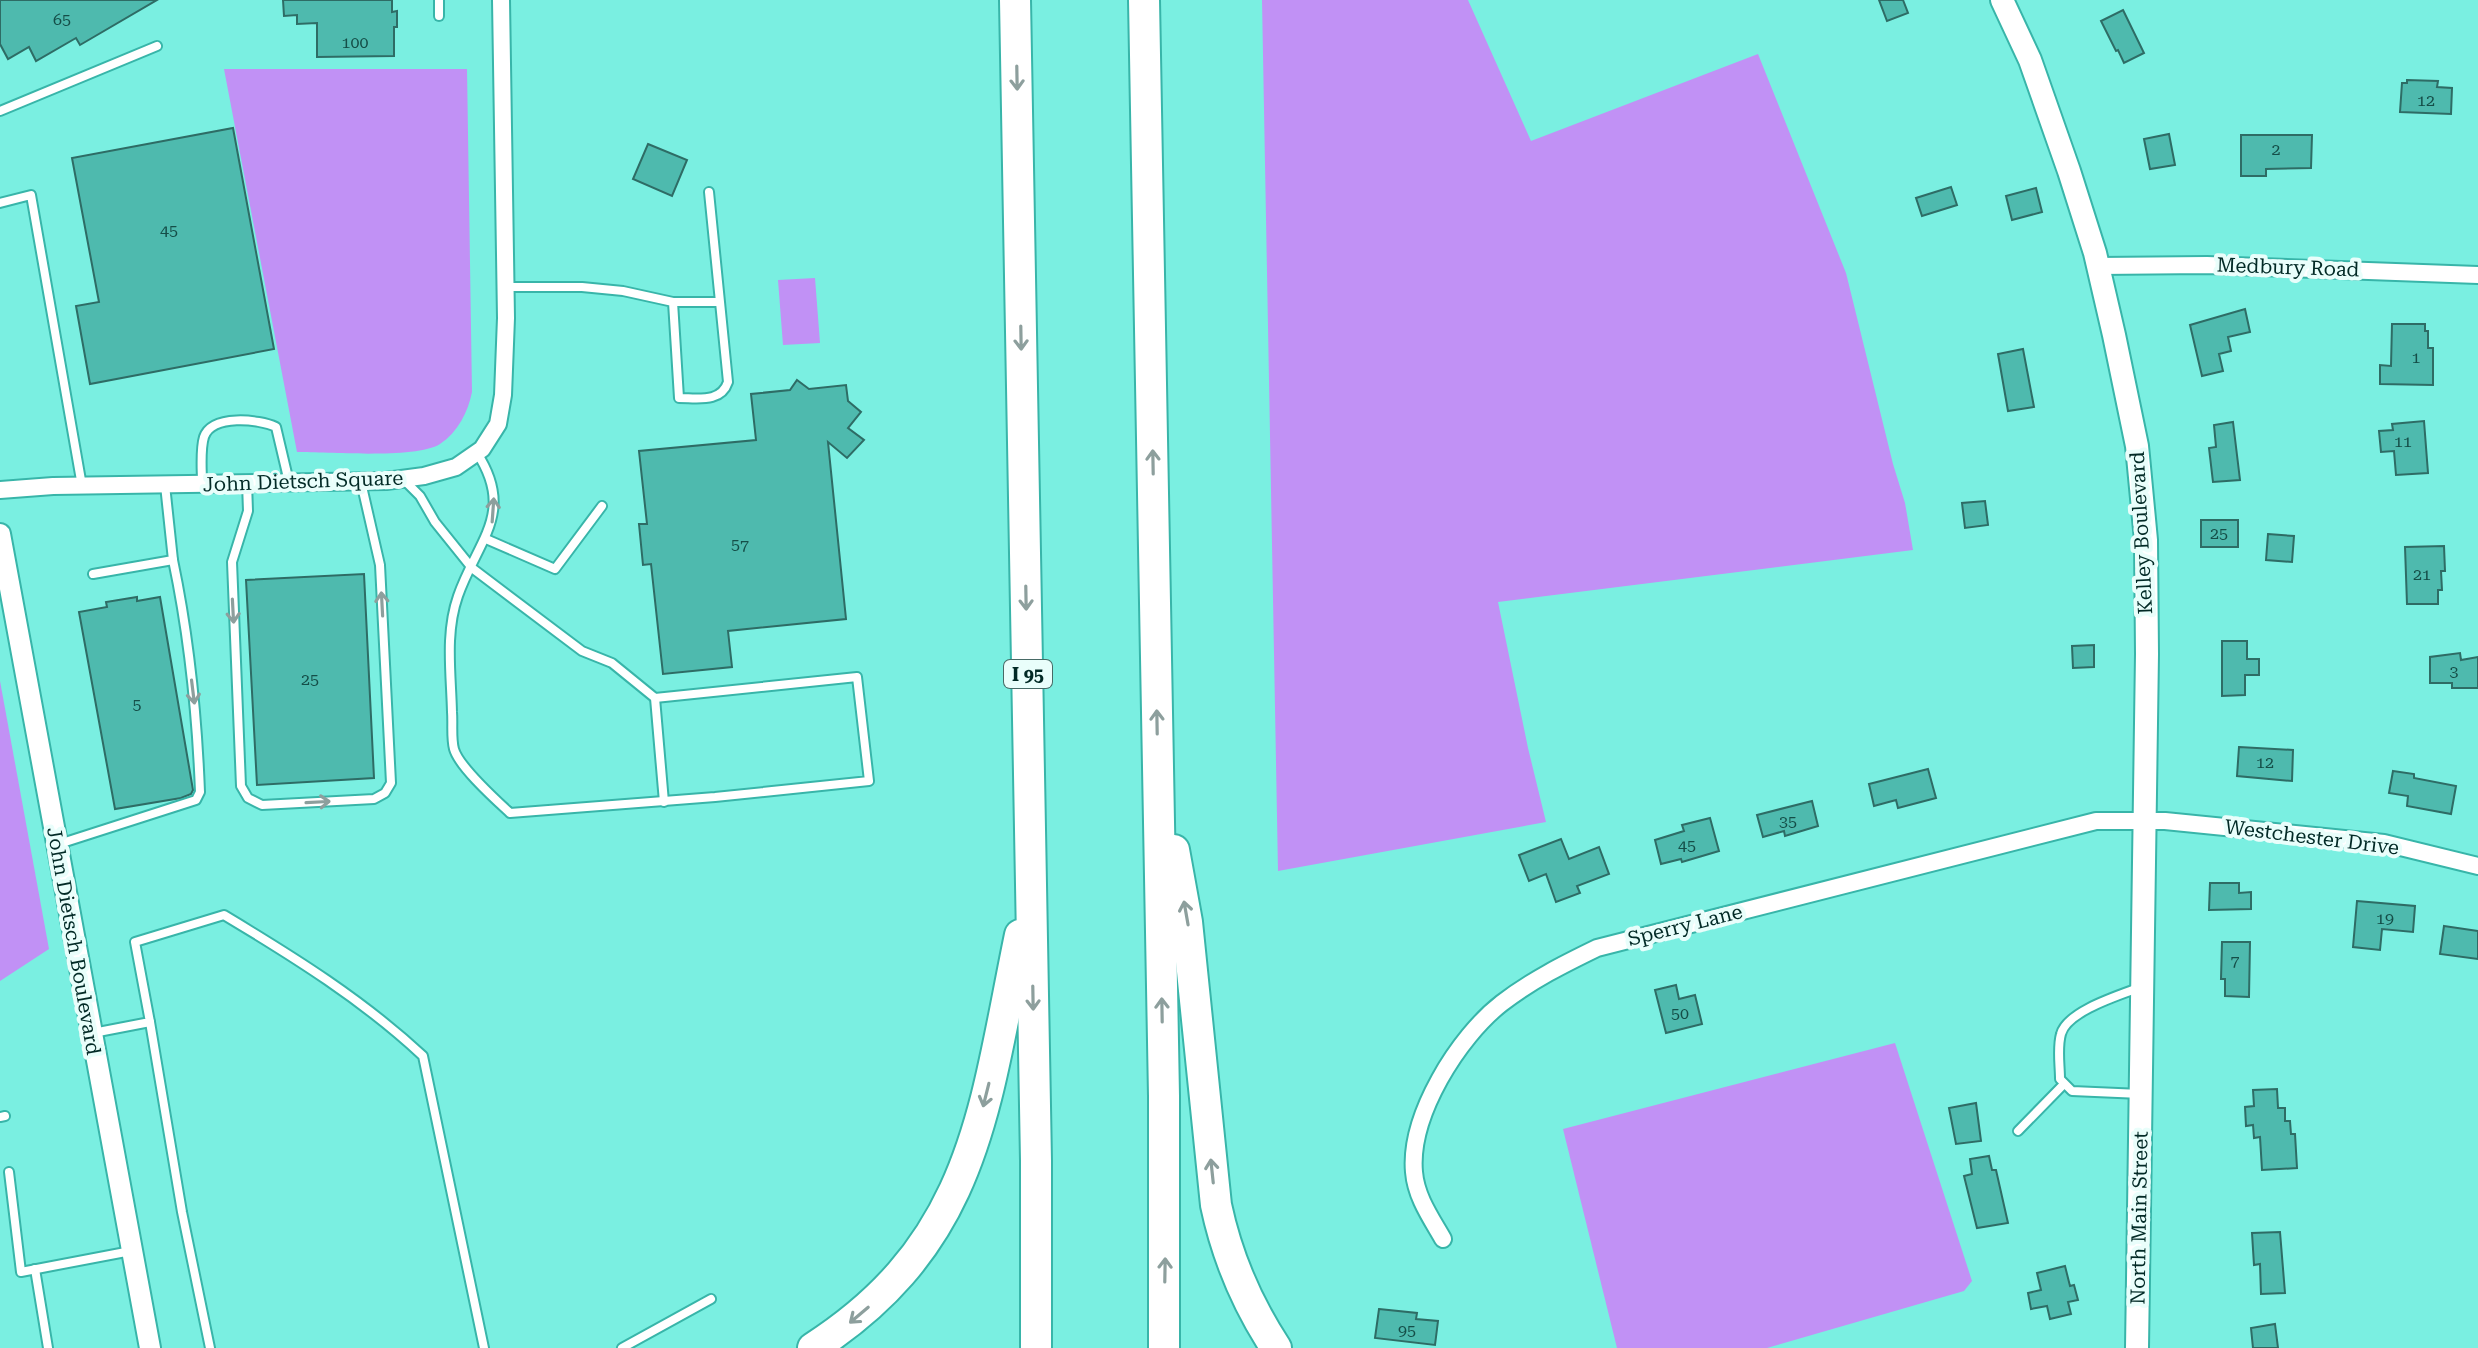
<svg xmlns="http://www.w3.org/2000/svg" width="2478" height="1348" font-family="'Roboto Serif',serif">
<style>
.green{fill:#c191f5}
.building{fill:#4ebaae;stroke:#2e6c65;stroke-width:2}
.lines{fill:none;stroke-linecap:round;stroke-linejoin:round}
.service-casing{stroke:#38b5a9;stroke-width:12}
.minor-casing{stroke:#38b5a9;stroke-width:20}
.tertiary-casing{stroke:#38b5a9;stroke-width:24}
.secondary-casing{stroke:#38b5a9;stroke-width:26}
.motorway-casing{stroke:#38b5a9;stroke-width:34}
.service{stroke:#fff;stroke-width:8}
.minor{stroke:#fff;stroke-width:16}
.tertiary{stroke:#fff;stroke-width:20}
.secondary{stroke:#fff;stroke-width:22}
.motorway{stroke:#fff;stroke-width:30}
.oneway{stroke:#8d9f9d}
.labels{text-anchor:middle;dominant-baseline:central;stroke-width:8;stroke-linejoin:round;paint-order:stroke}
.number-label{font-size:16px;fill:#154e48}
.shield{fill:#e9fefb;stroke:#476a66;stroke-width:2}
.shield-label{font-size:18px;font-weight:bold;fill:#022a26}
.street-label{font-size:20px;fill:#022a26;stroke:#e9fefb}
</style>
<rect width="100%" height="100%" fill="#7aefe1"/>
<g class="green">
<path d="M1262,0H1468L1531,141L1758,54L1846,273L1893,464L1905,503L1913,550L1498,602L1528,748L1546,822L1278,871Z"/>
<path d="M224,69H467L472,392C468,412 458,432 440,444C416,459 329,452 297,452Z"/>
<path d="M815,278L820,343L783,345L778,280Z"/>
<path d="M0,681L49,949L0,981Z"/>
<path d="M1895,1043L1972,1281L1964,1291L1767,1348H1617L1563,1129Z"/>
</g>
<g class="building">
<path d="M0,0H157L80,45L76,38L36,61L29,47L8,59L0,44Z"/>
<path d="M283,0H392V12L397,11V27H394V56L317,57V23L297,24V15L284,16Z"/>
<path d="M1879,0H1903L1908,13L1887,21Z"/>
<path d="M2123,10L2144,53L2124,63L2118,50L2116,51L2101,21Z"/>
<path d="M2407,80L2438,81L2437,87L2452,88L2451,114L2400,112L2402,83H2407Z"/>
<path d="M233,128L274,349L90,384L76,306L99,302L72,158Z"/>
<path d="M2169,134L2175,165L2150,169L2144,139Z"/>
<path d="M2241,135H2312L2311,168L2266,169V176H2241Z"/>
<path d="M648,144L687,160L672,196L633,179Z"/>
<path d="M1951,187L1957,205L1922,216L1916,198Z"/>
<path d="M2036,188L2042,212L2012,220L2006,196Z"/>
<path d="M2245,309L2250,332L2228,337L2231,351L2219,354L2223,371L2202,376L2190,325Z"/>
<path d="M2392,324H2425V331H2428V348H2433V385L2380,384V365L2391,366Z"/>
<path d="M2023,349L2034,407L2008,411L1998,354Z"/>
<path d="M797,380L809,389L846,385L848,401L861,412L848,428L864,440L847,458L828,442L846,619L728,631L732,667L663,674L651,564L643,565L639,524H647L639,451L756,440L751,394L790,390Z"/>
<path d="M2424,421L2428,473L2396,475L2394,451L2381,452L2379,431L2393,430L2392,424Z"/>
<path d="M2233,422L2240,480L2213,482L2209,448L2216,447L2214,425Z"/>
<path d="M1985,501L1988,525L1965,528L1962,503Z"/>
<rect x="2201" y="520" width="37" height="27"/>
<path d="M2268,534L2294,536L2292,562L2266,560Z"/>
<path d="M2444,546L2445,571H2441L2442,590H2438V604H2407L2405,547Z"/>
<path d="M364,574L374,778L257,785L246,580Z"/>
<path d="M137,597V601L160,597L193,790L191,794L181,798L115,809L79,612L107,607L106,602Z"/>
<path d="M2222,641H2247V659H2259V675H2245V695L2222,696Z"/>
<path d="M2094,645V667L2073,668L2072,646Z"/>
<path d="M2460,653L2461,660L2478,657V688H2452V683H2430V657Z"/>
<path d="M2239,747L2293,750L2292,781L2237,776Z"/>
<path d="M1928,769L1936,798L1898,808L1896,800L1874,806L1869,784Z"/>
<path d="M2393,771L2414,774V778L2456,786L2451,814L2407,806L2408,796L2389,793Z"/>
<path d="M1812,801L1818,826L1785,836L1784,831L1763,837L1757,815Z"/>
<path d="M1710,818L1719,851L1682,862L1681,859L1661,864L1655,840L1684,831L1682,825Z"/>
<path d="M1561,839L1569,859L1599,847L1609,874L1577,886L1580,893L1556,902L1546,874L1529,881L1519,855Z"/>
<path d="M2210,883H2239V893L2251,892V909L2209,910Z"/>
<path d="M2357,901L2415,906L2413,932L2382,929L2380,950L2353,947Z"/>
<path d="M2444,926L2478,931V959L2440,954Z"/>
<path d="M2222,942H2250L2249,997L2225,996V979H2221Z"/>
<path d="M1676,985L1679,999L1695,995L1702,1024L1666,1033L1655,990Z"/>
<path d="M2277,1089L2278,1108H2285V1121H2290L2291,1134H2295L2297,1168L2262,1170L2260,1137L2254,1138L2253,1125L2246,1126L2245,1107L2254,1106L2253,1090Z"/>
<path d="M1976,1103L1981,1141L1956,1144L1949,1108Z"/>
<path d="M1989,1156L1992,1170H1996L2008,1223L1977,1228L1964,1176L1972,1174L1970,1159Z"/>
<path d="M2280,1232L2285,1293L2261,1294L2260,1264L2254,1265L2252,1233Z"/>
<path d="M2065,1266L2070,1286L2074,1285L2078,1300L2068,1302L2071,1314L2050,1319L2047,1306L2031,1309L2028,1293L2041,1290L2037,1273Z"/>
<path d="M1379,1309L1417,1313L1416,1319L1438,1321L1435,1345L1375,1338Z"/>
<path d="M2275,1324L2278,1348H2253L2251,1328Z"/>
</g>
<g class="lines">
<g class="service-casing">
<g id="service">
<path d="M439,0V16"/>
<path d="M0,111L157,46"/>
<path d="M0,203L31,195L82,486"/>
<path d="M506,287H582L623,291L673,302L679,398C698,398 721,403 728,382L709,192"/>
<path d="M673,302H718"/>
<path d="M403,479L420,496L435,522L472,568L582,651L612,663L655,698L857,677L869,781L715,797L510,813C496,800 459,767 454,749C451,738 453,723 452,712C451,672 445,633 458,596C477,541 516,513 477,453"/>
<path d="M202,483C202,470 200,450 204,437C212,414 259,419 276,427L289,482"/>
<path d="M247,483L248,511L232,562L241,786L248,798L262,805L374,799L385,793L391,783L380,565L361,482"/>
<path d="M486,539L555,569L602,506"/>
<path d="M93,574L173,560L165,485"/>
<path d="M655,698L664,802"/>
<path d="M59,844L196,800L200,792C197,714 189,636 173,560"/>
<path d="M150,1022L182,1212L210,1348"/>
<path d="M93,1033L150,1022L135,942L224,915C294,957 363,1000 423,1056L484,1348"/>
<path d="M2141,1094L2072,1091L2060,1079C2060,1065 2057,1048 2061,1034C2067,1011 2120,995 2141,987"/>
<path d="M0,1117L5,1116"/>
<path d="M2018,1131L2064,1084"/>
<path d="M9,1172L21,1272L131,1251"/>
<path d="M35,1269L48,1348"/>
<path d="M622,1348L711,1299"/>
</g>
</g>
<g class="minor-casing">
<g id="minor">
<path d="M2098,266L2207,265L2478,275"/>
<path d="M0,490L53,486L386,481L424,476L456,467L482,449L498,424L503,395L506,318L501,0"/>
<path d="M1443,1239C1431,1218 1416,1197 1414,1172C1409,1116 1458,1037 1502,1003C1532,980 1564,964 1597,948L2096,821H2165L2384,843L2478,866"/>
</g>
</g>
<g class="tertiary-casing">
<path id="tertiary" d="M0,534L150,1348"/>
</g>
<g class="secondary-casing">
<path id="secondary" d="M2002,0L2030,60L2069,171L2095,253L2114,335L2137,446L2146,540L2147,654L2137,1348"/>
</g>
<g class="motorway-casing">
<g id="motorway">
<path d="M1015,0L1036,1161V1348"/>
<path d="M1144,0L1164,1096V1348"/>
<path d="M1174,850L1187,922L1216,1205C1227,1257 1247,1304 1276,1348"/>
<path d="M813,1348C976,1243 984,1109 1020,935"/>
</g>
</g>
<use href="#service" class="service"/>
<use href="#minor" class="minor"/>
<use href="#tertiary" class="tertiary"/>
<use href="#secondary" class="secondary"/>
<use href="#motorway" class="motorway"/>
</g>
<defs><path id="oneway-shaft" d="M-6 0H5M1.5-3L5.5 0L1.5 3" fill="none" stroke-width="1.6" stroke-linecap="round" stroke-linejoin="round" transform="scale(2)"/></defs>
<g class="oneway">
<use href="#oneway-shaft" transform="translate(1017 78) rotate(89)"/>
<use href="#oneway-shaft" transform="translate(1021 338) rotate(89)"/>
<use href="#oneway-shaft" transform="translate(1153 462) rotate(-91)"/>
<use href="#oneway-shaft" transform="translate(493 510) rotate(-86)"/>
<use href="#oneway-shaft" transform="translate(1026 598) rotate(89)"/>
<use href="#oneway-shaft" transform="translate(382 604) rotate(-93)"/>
<use href="#oneway-shaft" transform="translate(233 611) rotate(87)"/>
<use href="#oneway-shaft" transform="translate(193 692) rotate(83)"/>
<use href="#oneway-shaft" transform="translate(1157 722) rotate(-91)"/>
<use href="#oneway-shaft" transform="translate(318 802) rotate(-3)"/>
<use href="#oneway-shaft" transform="translate(1186 913) rotate(-100)"/>
<use href="#oneway-shaft" transform="translate(1033 998) rotate(89)"/>
<use href="#oneway-shaft" transform="translate(1162 1010) rotate(-91)"/>
<use href="#oneway-shaft" transform="translate(986 1095) rotate(104)"/>
<use href="#oneway-shaft" transform="translate(1212 1171) rotate(-96)"/>
<use href="#oneway-shaft" transform="translate(1165 1270) rotate(-89)"/>
<use href="#oneway-shaft" transform="translate(859 1315) rotate(140)"/>
</g>
<g class="labels">
<g class="number-label">
<text x="62" y="19">65</text>
<text x="355" y="42">100</text>
<text x="2426" y="100">12</text>
<text x="2276" y="149">2</text>
<text x="169" y="230">45</text>
<text x="2416" y="357">1</text>
<text x="2403" y="441">11</text>
<text x="2219" y="533">25</text>
<text x="740" y="544">57</text>
<text x="2422" y="574">21</text>
<text x="2454" y="671">3</text>
<text x="310" y="679">25</text>
<text x="137" y="704">5</text>
<text x="2265" y="762">12</text>
<text x="1788" y="821">35</text>
<text x="1687" y="845">45</text>
<text x="2385" y="918">19</text>
<text x="2235" y="960">7</text>
<text x="1680" y="1013">50</text>
<text x="1407" y="1330">95</text>
</g>
<rect class="shield" x="1004" y="660" width="48" height="28" rx="6"/>
<g class="shield-label">
<text x="1028" y="674">I 95</text>
</g>
<g class="street-label">
<text transform="translate(2288 267) rotate(2)">Medbury Road</text>
<text transform="translate(303 481) rotate(-2)">John Dietsch Square</text>
<text transform="translate(2141 533) rotate(-93)">Kelley Boulevard</text>
<text transform="translate(2312 837) rotate(7)">Westchester Drive</text>
<text transform="translate(1685 925) rotate(-14)">Sperry Lane</text>
<text transform="translate(74 941) rotate(80)">John Dietsch Boulevard</text>
<text transform="translate(2139 1218) rotate(-89)">North Main Street</text>
</g>
</g>
</svg>
